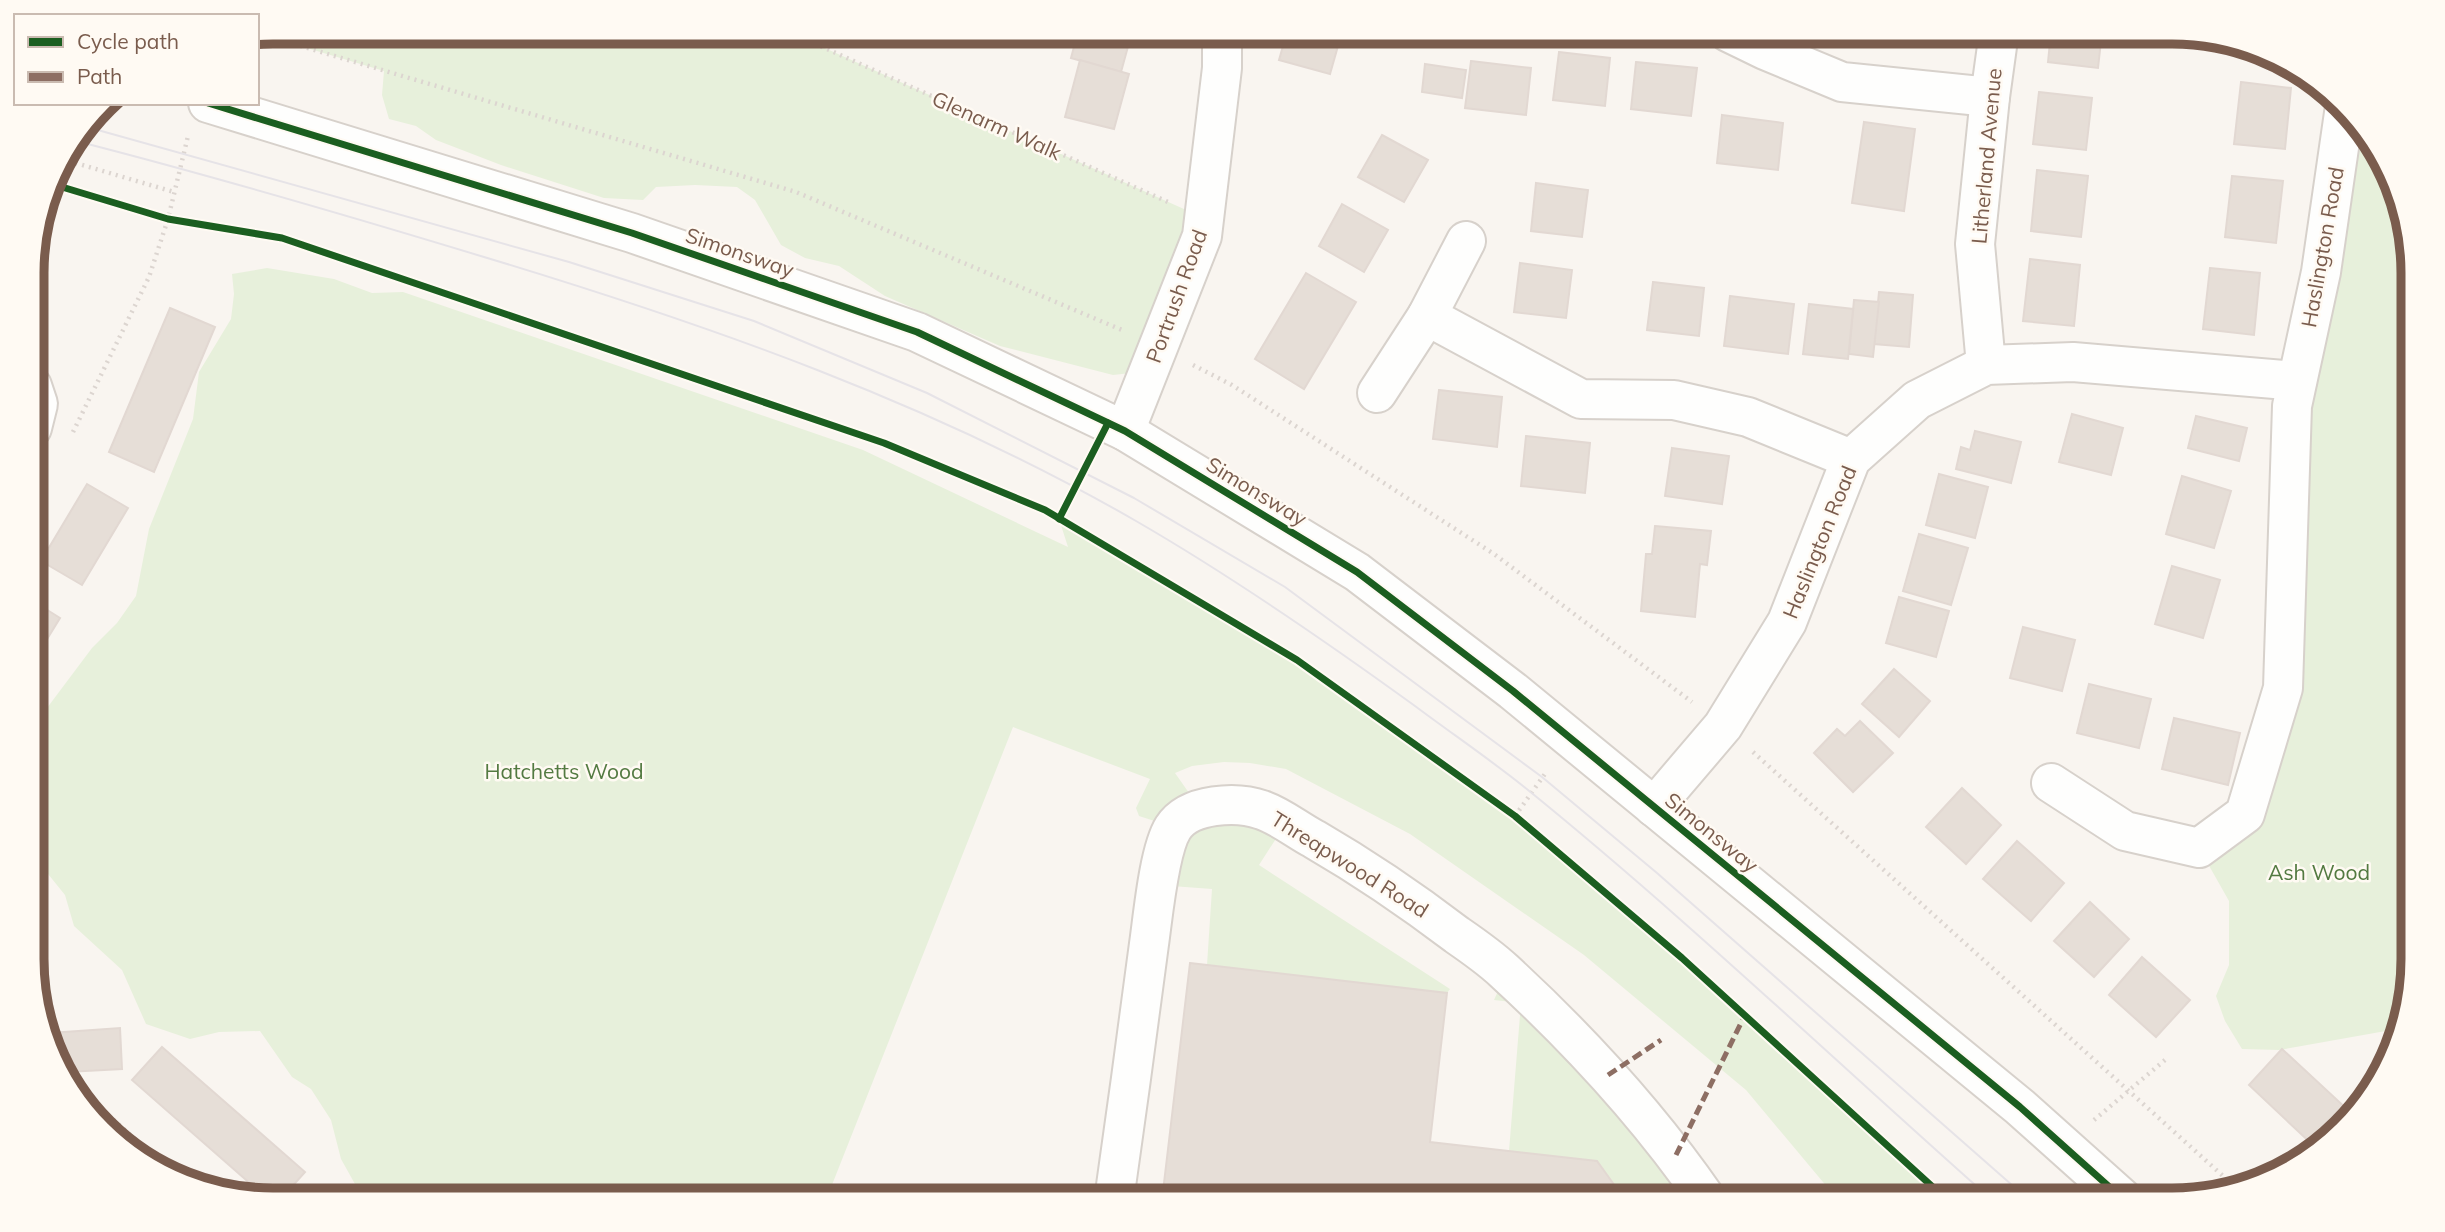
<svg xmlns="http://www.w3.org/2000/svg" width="2445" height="1232" font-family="Mulish,sans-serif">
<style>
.green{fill:#e7f0db}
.building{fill:#e6ded7;stroke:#e2d8d2;stroke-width:2}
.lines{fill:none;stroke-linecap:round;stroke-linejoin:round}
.minor-casing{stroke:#d7d1cb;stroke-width:42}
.path{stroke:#dcd5d0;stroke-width:4.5;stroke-dasharray:2 5;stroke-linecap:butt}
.minor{stroke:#fefefd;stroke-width:38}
.tram{stroke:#e6e3e7;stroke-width:2}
.quiet{stroke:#8d6e63;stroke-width:5;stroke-dasharray:10 5;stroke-linecap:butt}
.cycleway-casing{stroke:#fffaf3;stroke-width:11}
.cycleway{stroke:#1b5e20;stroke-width:7}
.labels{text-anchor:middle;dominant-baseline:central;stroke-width:5;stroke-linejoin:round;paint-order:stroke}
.street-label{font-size:21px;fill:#7a5c4d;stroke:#fffaf3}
.park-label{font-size:21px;fill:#537a41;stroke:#fffaf3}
.rim{fill:none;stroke:#7a5c4d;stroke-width:9}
</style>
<rect width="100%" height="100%" fill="#f9f5f0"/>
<g class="green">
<path d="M273,32H789L1204,218L1149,371L1113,375L1000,346L885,296L839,266L805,258L781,245L755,200L737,187L695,185L656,187L643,200L604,198L501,165L436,140L416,126L389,119L382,95L384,71L260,34Z"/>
<path d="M2344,113L2373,138L2411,242L2413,960L2397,1029L2279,1050L2242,1049L2225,1021L2216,996L2229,965V901L2199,848L2245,814L2283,688L2290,462Z"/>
<path d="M267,268L334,279L372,293L403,292L863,450L1068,547L1059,519L1297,660L1515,816L1682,958L1947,1200H1838L1746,1090L1584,955L1410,834L1286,769L1250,763L1224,762L1192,766L1175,773L1201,810L1286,823L1259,865L1450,989L1447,993L1207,965L1212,889L1158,885L1173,827L1139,816L1136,808L1150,779L1013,727L826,1200H371L360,1193L341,1159L331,1120L311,1089L292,1077L260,1031L219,1032L190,1039L146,1024L122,970L74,926L65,895L44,869L35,829L33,730L44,712L92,648L117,623L136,596L149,529L193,419L199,372L231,319L234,294L232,274Z"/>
<path d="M1511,978C1582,1048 1651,1118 1707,1200H1625L1597,1161L1509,1151L1521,1003L1494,1000L1499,989Z"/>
<path d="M108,1115L180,1179L166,1176L94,1117Z"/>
</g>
<g class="building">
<path d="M1078,32H1132L1121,72L1071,58Z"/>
<path d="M1287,32H1342L1330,74L1279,60Z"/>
<path d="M1878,32H1928V37Z"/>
<path d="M2051,32H2102L2098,68L2048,62Z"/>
<path d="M2238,47L2279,56L2284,61L2237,55Z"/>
<path d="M1559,52L1610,58L1605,106L1553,100Z"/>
<path d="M1080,60L1129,74L1114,129L1065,117Z"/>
<path d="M1471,61L1531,68L1526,115L1465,108Z"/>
<path d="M1636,62L1697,68L1691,116L1631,109Z"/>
<path d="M1425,64L1466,70L1462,98L1422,92Z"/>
<path d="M2241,82L2291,88L2285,149L2234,144Z"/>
<path d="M2039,92L2092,98L2086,150L2033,144Z"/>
<path d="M1722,115L1783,123L1778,170L1717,163Z"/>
<path d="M1864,122L1915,129L1904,211L1852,203Z"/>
<path d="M1382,135L1428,160L1404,202L1358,177Z"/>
<path d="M2037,170L2088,176L2081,237L2031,231Z"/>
<path d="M2232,176L2283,181L2276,243L2225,237Z"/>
<path d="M1536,183L1588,190L1582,237L1531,231Z"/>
<path d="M1342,204L1388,230L1364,272L1319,246Z"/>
<path d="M2030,259L2080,265L2074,326L2023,321Z"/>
<path d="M1520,263L1572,270L1566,318L1514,312Z"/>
<path d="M2210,268L2260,273L2254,335L2203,329Z"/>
<path d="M1306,273L1356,302L1304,389L1255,359Z"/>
<path d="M1653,282L1704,288L1699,336L1647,330Z"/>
<path d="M1879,292L1913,295L1909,347L1874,344Z"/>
<path d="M1730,296L1794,304L1788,354L1724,346Z"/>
<path d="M1854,300L1879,302L1873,357L1849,354Z"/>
<path d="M1809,304L1853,309L1848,359L1803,354Z"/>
<path d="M170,308L215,327L154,472L109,452Z"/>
<path d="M1439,390L1502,397L1497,447L1433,439Z"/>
<path d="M2072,414L2123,428L2111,475L2059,462Z"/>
<path d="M2196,416L2247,428L2239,461L2188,448Z"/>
<path d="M1975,431L2021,442L2011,483L1956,469L1961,447L1970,450Z"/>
<path d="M1526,436L1590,443L1585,493L1521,486Z"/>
<path d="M1672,448L1729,456L1722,504L1665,496Z"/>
<path d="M1939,474L1988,487L1975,538L1926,525Z"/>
<path d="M2182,476L2231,491L2214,548L2166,534Z"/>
<path d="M87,484L128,508L82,585L41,561Z"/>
<path d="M1655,526L1711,531L1707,565L1700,564L1695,617L1641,611L1646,554H1652Z"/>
<path d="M1919,534L1968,548L1951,605L1903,591Z"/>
<path d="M2172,566L2220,580L2203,638L2155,624Z"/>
<path d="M1899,597L1949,611L1936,657L1886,643Z"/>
<path d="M33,601L60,618L33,662Z"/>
<path d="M2023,627L2075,640L2062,691L2010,678Z"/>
<path d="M1894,669L1930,701L1899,737L1862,704Z"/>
<path d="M2089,684L2151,699L2139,748L2077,733Z"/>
<path d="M2174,718L2240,733L2228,785L2162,769Z"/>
<path d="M1860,721L1893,753L1853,792L1814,753L1837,729L1845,736Z"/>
<path d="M1962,788L2001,825L1966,864L1926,827Z"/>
<path d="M2017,841L2064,883L2031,921L1983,879Z"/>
<path d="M2090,902L2129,939L2094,977L2054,941Z"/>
<path d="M2142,957L2190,1000L2156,1037L2109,995Z"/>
<path d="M1190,963L1447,993L1430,1142L1597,1161L1625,1200H1162Z"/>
<path d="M120,1028L122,1069L67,1072L51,1033Z"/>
<path d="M162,1047L305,1172L280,1200H269L132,1080Z"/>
<path d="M2282,1049L2349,1111L2315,1147L2249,1085Z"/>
</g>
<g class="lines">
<g class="minor-casing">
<g id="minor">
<path d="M1728,32L1765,50L1842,82L1990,97"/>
<path d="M208,103L632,233L917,332L1125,431L1357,572L1513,691L2020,1107L2124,1200"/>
<path d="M1466,241L1427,316L1581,399L1674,400L1748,417L1851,459"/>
<path d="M1986,365L1975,244L1990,97L1999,32"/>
<path d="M32,386L38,404L32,428"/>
<path d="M1377,393L1427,316"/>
<path d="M1125,431L1202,236L1222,68V32"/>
<path d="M2051,783L2125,831L2199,848L2245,814L2283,688L2292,406L2321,272L2344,113"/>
<path d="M1654,807L1723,726L1787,622L1851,459L1917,400L1986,365L2073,362L2297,381"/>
<path d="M1114,1200C1126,1115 1138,1029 1149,944C1153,916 1159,850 1173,828C1189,803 1237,801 1262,810C1280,816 1297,830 1314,839C1364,868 1411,900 1457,935C1473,946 1490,958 1504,971C1579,1040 1649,1116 1707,1200"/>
</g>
</g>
<g class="path">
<path d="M789,32L1168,202"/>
<path d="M260,34L796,192L1122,330"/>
<path d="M62,159L174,192"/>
<path d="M1193,365L1232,385L1494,554L1692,702"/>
<path d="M73,432L149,277L168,219L188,136"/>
<path d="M1753,752L2233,1185"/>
<path d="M1515,816L1547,771"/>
<path d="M94,1117L108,1115L180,1179"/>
<path d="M2094,1120L2165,1060"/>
</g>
<use href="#minor" class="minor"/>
<g class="tram">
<path d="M87,127L569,262L754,321L927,393L1134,498L1285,587L1542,777L1657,873L2029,1200"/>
<path d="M76,141C213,176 349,216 484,257C709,325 932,403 1136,521C1233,577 1324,640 1415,706C1451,733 1488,758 1523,786C1685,917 1836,1062 1992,1200"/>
</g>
<g class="quiet">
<path d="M1608,1075L1661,1040"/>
<path d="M1676,1155L1745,1015"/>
</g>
<g class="cycleway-casing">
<g id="cycleway">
<path d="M208,103L632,233L917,332L1125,431L1357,572L1513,691L2020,1107L2124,1200"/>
<path d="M52,184L168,219L282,238L884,443L1045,510L1297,660L1515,816L1682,958L1947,1200"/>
<path d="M1059,519L1108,423"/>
</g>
</g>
<use href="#cycleway" class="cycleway"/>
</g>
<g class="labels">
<g class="street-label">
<text transform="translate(997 125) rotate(24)">Glenarm Walk</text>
<text transform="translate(1986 156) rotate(-85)">Litherland Avenue</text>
<text transform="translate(2322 247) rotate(-80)">Haslington Road</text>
<text transform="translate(740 252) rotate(19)">Simonsway</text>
<text transform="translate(1176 296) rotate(-70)">Portrush Road</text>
<text transform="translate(1257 491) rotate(31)">Simonsway</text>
<text transform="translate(1819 542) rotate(-68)">Haslington Road</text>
<text transform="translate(1712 832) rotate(39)">Simonsway</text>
<text transform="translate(1350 864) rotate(32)">Threapwood Road</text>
</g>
<g class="park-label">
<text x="564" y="771">Hatchetts Wood</text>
<text x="2319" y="872">Ash Wood</text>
</g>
</g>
<path d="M0 0H2445V1232H0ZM273 44H2172A229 229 0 0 1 2401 273V959A229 229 0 0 1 2172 1188H273A229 229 0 0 1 44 959V273A229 229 0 0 1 273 44Z" fill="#fffaf3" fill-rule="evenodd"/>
<path class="rim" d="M273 44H2172A229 229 0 0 1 2401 273V959A229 229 0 0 1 2172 1188H273A229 229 0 0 1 44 959V273A229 229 0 0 1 273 44Z"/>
<rect x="14" y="14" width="245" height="91" fill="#fffaf3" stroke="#cabbb1" stroke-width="2"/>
<rect x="28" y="37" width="35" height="10" fill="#1b5e20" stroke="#cabbb1" stroke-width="2"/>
<text x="77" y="49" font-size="21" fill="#7a5c4d">Cycle path</text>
<rect x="28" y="72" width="35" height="10" fill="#8d6e63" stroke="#cabbb1" stroke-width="2"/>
<text x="77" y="84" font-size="21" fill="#7a5c4d">Path</text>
</svg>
